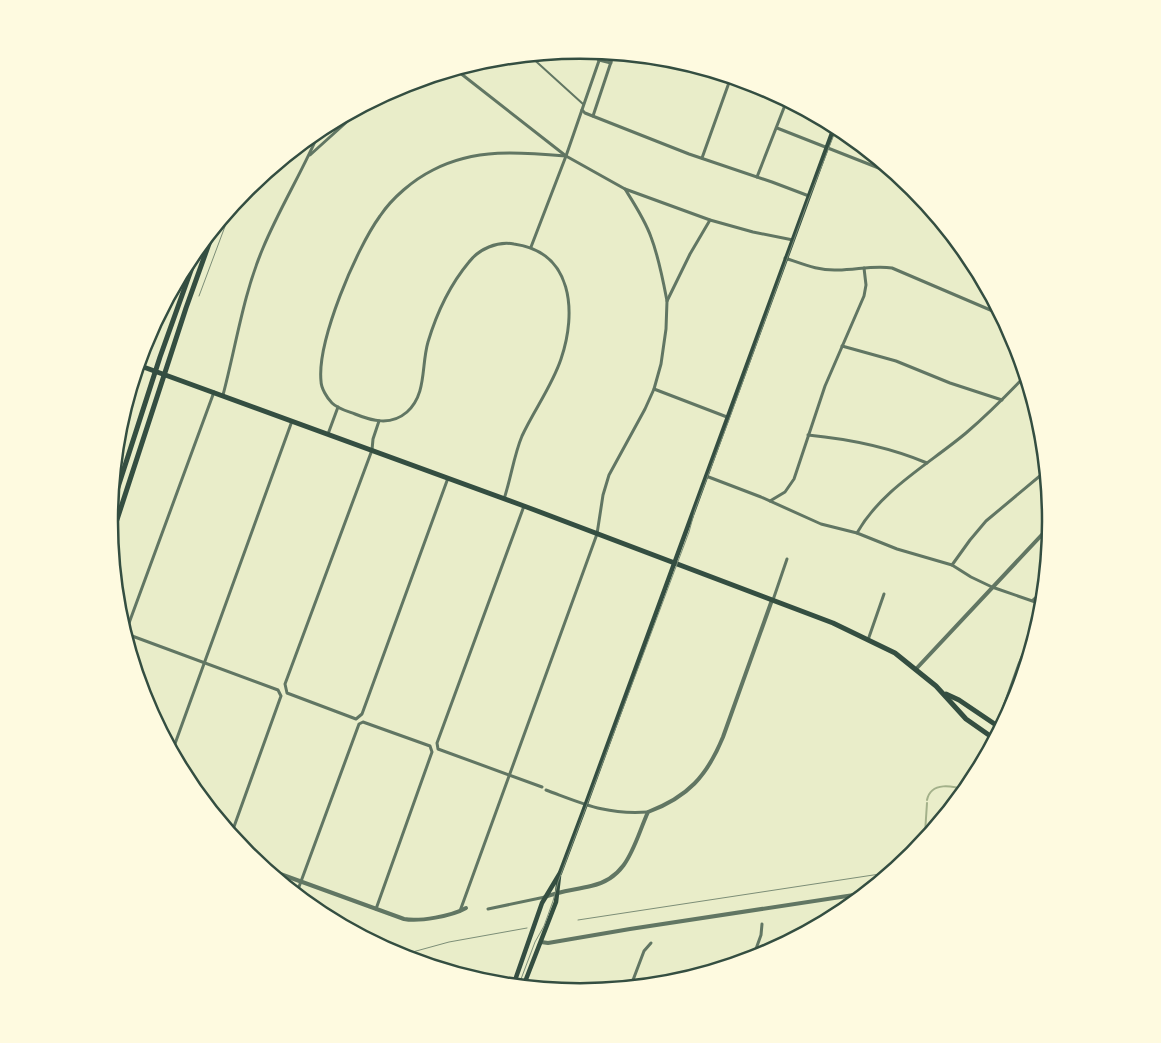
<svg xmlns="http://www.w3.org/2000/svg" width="1161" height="1043" font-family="Raleway,sans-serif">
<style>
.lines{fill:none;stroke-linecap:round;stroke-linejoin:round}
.stream{stroke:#a3b18a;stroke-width:2}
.service{stroke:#617663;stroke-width:2}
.minor{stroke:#617663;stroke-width:3}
.tertiary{stroke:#617663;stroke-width:4}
.secondary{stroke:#344e41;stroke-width:4.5}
.primary{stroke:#344e41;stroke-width:5}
.tram{stroke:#7c8e77;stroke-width:1}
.rim{fill:none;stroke:#344e41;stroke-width:2.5}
</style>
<rect width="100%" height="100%" fill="#e9edc9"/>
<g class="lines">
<g class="stream">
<path d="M927,800C931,781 953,786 967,790"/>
<path d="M925,833L927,803"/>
</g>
<path class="service" d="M529,55L583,104"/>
<g class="minor">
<path d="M588,51L599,60L611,63"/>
<path d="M455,69L566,156L625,189L710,220L753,232L793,240"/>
<path d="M582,110L585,113L689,154L772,182L809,196"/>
<path d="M593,116L614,53"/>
<path d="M777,128L899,176"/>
<path d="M310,155L361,109L376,99"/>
<path d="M702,158L731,77"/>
<path d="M757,177L787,100"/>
<path d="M625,189C635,205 645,220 651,237C659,258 663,280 667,301"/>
<path d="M531,247L566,156L602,52"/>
<path d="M785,258C803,264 819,271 838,270C856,270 874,265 892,268L1002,315"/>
<path d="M842,346L896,361L950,383L1002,400"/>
<path d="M654,389L727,417"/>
<path d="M223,395C236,346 243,295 263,248C280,207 304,169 321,128"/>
<path d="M379,421L373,439L372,450L285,684L287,693L356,719L362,714L448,478"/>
<path d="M328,434L338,407"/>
<path d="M808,435C849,439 889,447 927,463"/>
<path d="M706,476L761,497L821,524L857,533L897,549L952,565L971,577L992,587L1044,605"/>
<path d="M504,499C511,478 514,455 522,436C534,410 552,386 561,359C577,312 573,252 514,244C497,241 479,249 469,262C449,286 437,312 428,342C421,366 427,394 407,412C391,426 372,421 355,414C347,411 338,409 332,403C327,398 321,388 321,381C317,341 356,249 380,216C392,198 413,180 433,170C475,148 520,152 566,156"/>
<path d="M770,501L785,492L794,479L825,386L864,296L866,285L864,268"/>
<path d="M524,506L437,743L438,749L542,787"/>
<path d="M857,533C881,490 929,464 966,433C987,415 1007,395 1026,375"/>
<path d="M952,565L970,540L986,521L1047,470"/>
<path d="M773,600L787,559"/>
<path d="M1033,600L1045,589"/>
<path d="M124,633L278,690L281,696L231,835"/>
<path d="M125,634L214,392"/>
<path d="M868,640L884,594"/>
<path d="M991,736L998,723L1019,664L1044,606"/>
<path d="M172,752L292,421"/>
<path d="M546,790C584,804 606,815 648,812"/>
<path d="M296,895L359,724L363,722L430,746L432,752L376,909"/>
<path d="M488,909L545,897"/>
<path d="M460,911L597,534L603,495L609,475L645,409L654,389L661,364L666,329L667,301L690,254L710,220"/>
<path d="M752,960L761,935L762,924"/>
<path d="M630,988L644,951L651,943"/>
</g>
<g class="tertiary">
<path d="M916,669L1052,524"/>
<path d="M261,867L404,919C419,922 452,916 466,908"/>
<path d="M545,897C560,891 575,890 591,886C629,878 634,843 648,812C688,797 707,776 723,737L772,600"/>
<path d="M541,942L548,943L630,929L867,893"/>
</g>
<g class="secondary">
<path d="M513,986L542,903L560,873L583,812L835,125"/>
<path d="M523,987L556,902L559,876"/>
</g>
<g class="primary">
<path d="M138,365L524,506L833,623L895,653L936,686L966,719L996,740"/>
<path d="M110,512L160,357L200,245"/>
<path d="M111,538L186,308L215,227"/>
<path d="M946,694L959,700L1002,729"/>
</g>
<g class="tram">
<path d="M199,296L233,205"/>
<path d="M578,920L893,872"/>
<path d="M398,956L449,942L527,928"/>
<path d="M518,987L535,942L544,926L553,901L558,882L689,532L695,510L730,417L808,201L837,127"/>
</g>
</g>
<path d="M0 0H1161V1043H0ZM118 521a462 462 0 1 1 924 0a462 462 0 1 1-924 0Z" fill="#fefae0" fill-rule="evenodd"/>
<path class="rim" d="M118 521a462 462 0 1 1 924 0a462 462 0 1 1-924 0Z"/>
</svg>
